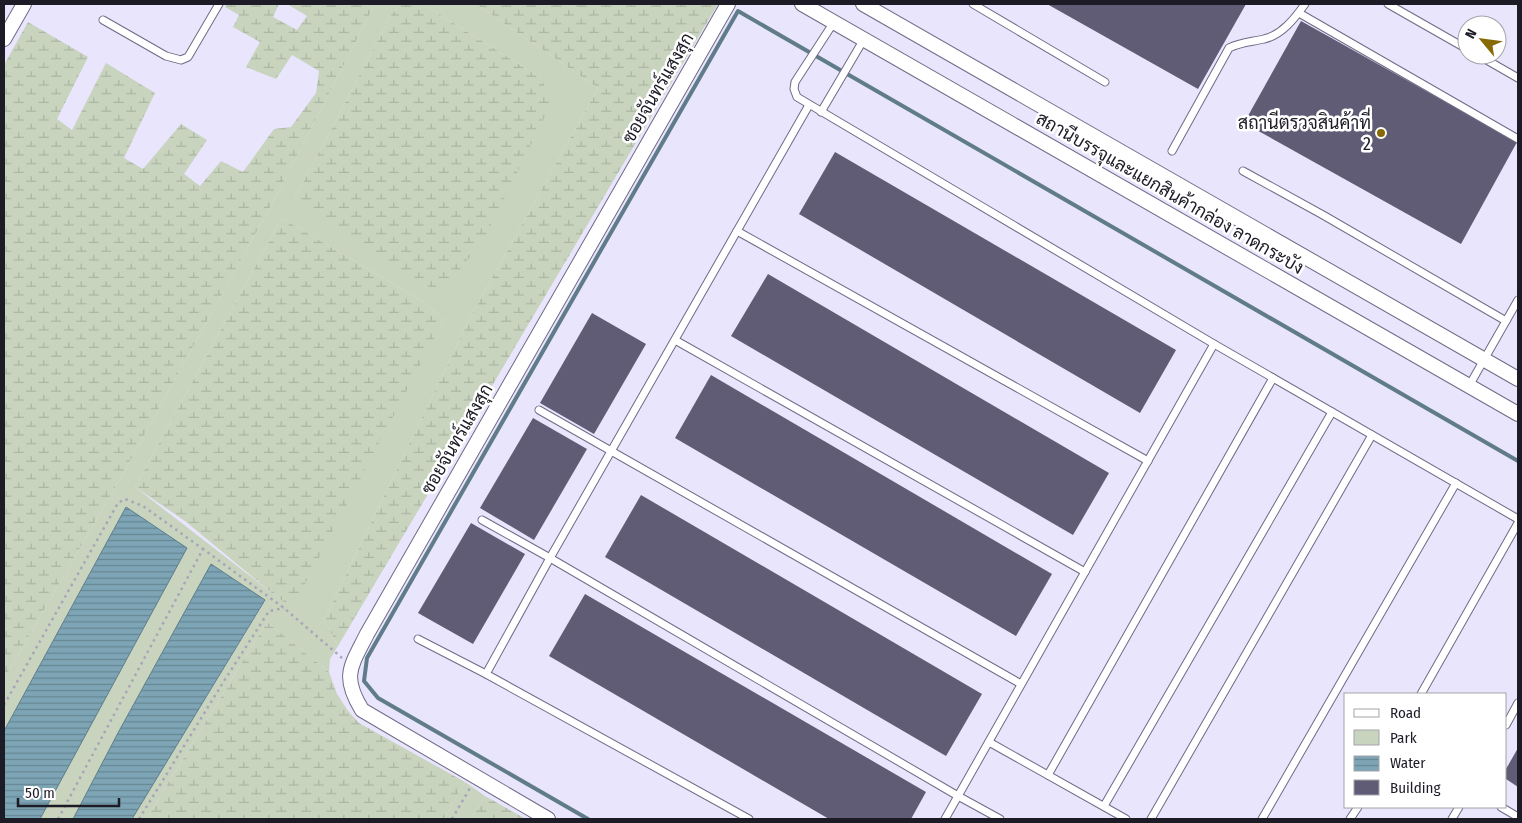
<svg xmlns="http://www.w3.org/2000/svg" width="1522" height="823" font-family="'Fira Sans Condensed',Sarabun,sans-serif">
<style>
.green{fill:#c8d4be;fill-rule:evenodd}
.wetland{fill:url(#wetland-marsh)}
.water{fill:url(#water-rules);stroke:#607c8a}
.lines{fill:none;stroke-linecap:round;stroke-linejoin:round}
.stream{stroke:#607c8a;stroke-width:4}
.building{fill:#605c75}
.service-casing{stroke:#6f6b85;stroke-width:9}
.minor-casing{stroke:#6f6b85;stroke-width:16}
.path{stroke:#a8a5b9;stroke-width:2.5;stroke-dasharray:2.5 4;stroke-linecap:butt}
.service{stroke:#fff;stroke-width:7}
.minor{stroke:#fff;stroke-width:14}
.poi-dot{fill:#876a06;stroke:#fff;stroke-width:2}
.labels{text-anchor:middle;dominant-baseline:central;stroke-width:5;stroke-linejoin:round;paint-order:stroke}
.street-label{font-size:18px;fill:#1d1b26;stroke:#fff}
.poi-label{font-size:18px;fill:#1d1b26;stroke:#fff;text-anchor:end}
</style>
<defs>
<pattern id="wetland-marsh" width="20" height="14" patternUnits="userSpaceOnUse" patternTransform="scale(1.25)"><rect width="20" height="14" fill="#c8d4be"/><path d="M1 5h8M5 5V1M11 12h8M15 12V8" fill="none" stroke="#abb5a3"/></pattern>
<pattern id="water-rules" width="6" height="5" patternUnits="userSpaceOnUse" patternTransform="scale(1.25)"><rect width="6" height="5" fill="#7da5b5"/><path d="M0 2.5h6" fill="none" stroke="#668693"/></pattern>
</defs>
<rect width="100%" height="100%" fill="#e8e5fd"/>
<g class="green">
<path d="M375,4H400L391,15L294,200L541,78L423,4H476L598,88L472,314L324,620L338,646L330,659L329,672L267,622L146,819H132L265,601L211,564L119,731L73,819H40L186,548L126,507L4,731V679L120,479L279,191ZM282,218L425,303L444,320L285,603L135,487Z"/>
<path d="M465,782L485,796L471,819H444Z"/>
</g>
<g class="wetland">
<path d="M227,4H279L273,17L297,30L307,16L287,4H375L279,191L120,479L4,679V65L28,22L88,57L57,119L72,130L106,63L155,93L124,158L143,169L181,124L207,140L184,174L200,186L221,161L243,172L274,129L291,127L316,93L319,71L292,55L276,79L246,67L260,42L233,27L239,15L225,7Z"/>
<path d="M400,4H423L541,78L552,102L483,241L447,285L434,290L294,200L391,15Z"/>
<path d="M476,4H718L338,646L324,620L472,314L598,88Z"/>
<path d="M282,218L425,303L444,320L296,601L285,603L272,593L185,521L135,487Z"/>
<path d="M267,622L329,672L337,694L348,711L359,723L465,782L444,819H146Z"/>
<path d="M485,796L526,819H527H471Z"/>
</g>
<g class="water">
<path d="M126,507L187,548L40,819H4V731Z"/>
<path d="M211,564L265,600L132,819H73L119,731Z"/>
</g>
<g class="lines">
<path class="stream" d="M588,819L378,698L364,681L367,658L738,11L1518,461"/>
</g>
<g class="building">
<path d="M1047,4H1246L1198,89Z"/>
<path d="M1301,21L1517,142L1461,244L1244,123Z"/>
<path d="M835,152L1176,350L1140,413L799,214Z"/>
<path d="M768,274L1109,473L1073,535L731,336Z"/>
<path d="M592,313L646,344L594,434L540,403Z"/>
<path d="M711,375L1052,574L1016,636L675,438Z"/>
<path d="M533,418L587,449L534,540L480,508Z"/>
<path d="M641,495L982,694L946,756L605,557Z"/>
<path d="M471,523L525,554L473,644L418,613Z"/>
<path d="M585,594L926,792L911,819H829L549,656Z"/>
<path d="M1518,748V787L1506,779V769Z"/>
</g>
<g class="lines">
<g class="service-casing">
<g id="service">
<path d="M973,4L1105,82"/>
<path d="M1388,4L1467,49"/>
<path d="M1299,13L1518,139"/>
<path d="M103,20L166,56L181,60L188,57L219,4"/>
<path d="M834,22L795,82L794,89L797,97L1214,344L1518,519"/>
<path d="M1478,55L1518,78"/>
<path d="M821,112L864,39"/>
<path d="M1172,151L1229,48C1241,42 1252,42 1264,39C1282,35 1295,18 1305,4"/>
<path d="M1243,171L1323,215L1506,321"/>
<path d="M737,231L1148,461"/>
<path d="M675,340L1085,572"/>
<path d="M1469,386L1518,300"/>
<path d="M539,410L1021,684"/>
<path d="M482,520L550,558L958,796L1000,819"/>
<path d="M418,639L486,674L749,819"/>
<path d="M486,674L550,558L809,105"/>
<path d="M1421,694L1518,523"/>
<path d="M1506,725L1518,703"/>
<path d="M989,742L1126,819"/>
<path d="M1048,775L1273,378"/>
<path d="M1104,806L1332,412"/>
<path d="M1501,807L1518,817"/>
<path d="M945,819L1214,344"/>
<path d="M1151,819L1372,435"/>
<path d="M1262,819L1456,483"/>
<path d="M1350,819L1358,807"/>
<path d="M1452,819L1459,807"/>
</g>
</g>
<g class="minor-casing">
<g id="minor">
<path d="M802,4L1518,414"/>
<path d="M863,4L1518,379"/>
<path d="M4,39L24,4"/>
<path d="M548,819L362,710C341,676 351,666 367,634L728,4"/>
</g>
</g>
<g class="path">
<path d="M4,705L118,503L125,499L143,506L203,549"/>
<path d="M58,819L203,549L284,608L342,658"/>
<path d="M139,819L224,681L269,611L284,608"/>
<path d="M452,819L470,788"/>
</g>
<use href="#service" class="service"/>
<use href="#minor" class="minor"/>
</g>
<circle class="poi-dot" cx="1381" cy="133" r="5"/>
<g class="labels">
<g class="street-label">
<text transform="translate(658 88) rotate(-60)">ซอยจันทร์แสงสุก</text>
<text transform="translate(1170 193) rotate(30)">สถานีบรรจุและแยกสินค้ากล่อง ลาดกระบัง</text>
<text transform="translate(457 439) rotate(-60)">ซอยจันทร์แสงสุก</text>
</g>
<g class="poi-label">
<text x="1371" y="123">สถานีตรวจสินค้าที่<tspan x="1371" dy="21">2</tspan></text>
</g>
</g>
<rect width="1522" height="823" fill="none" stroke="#1d1b26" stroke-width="10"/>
<rect x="1344" y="693" width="162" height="115" fill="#ffffff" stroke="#a5a4a8"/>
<rect x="1354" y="709" width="25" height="8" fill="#ffffff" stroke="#a5a4a8"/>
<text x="1390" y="718" font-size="15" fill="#1d1b26">Road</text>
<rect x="1354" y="730" width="25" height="15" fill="#c8d4be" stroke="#a5a4a8"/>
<text x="1390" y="743" font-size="15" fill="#1d1b26">Park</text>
<rect x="1354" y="756" width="25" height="15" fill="url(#water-rules)" stroke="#a5a4a8"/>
<text x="1390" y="768" font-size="15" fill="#1d1b26">Water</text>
<rect x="1354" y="780" width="25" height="15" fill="#605c75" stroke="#a5a4a8"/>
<text x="1390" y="793" font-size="15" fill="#1d1b26">Building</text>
<g transform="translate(1482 40) rotate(299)"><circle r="24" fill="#ffffff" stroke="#a5a4a8"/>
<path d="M0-4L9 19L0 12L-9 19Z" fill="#876a06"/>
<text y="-8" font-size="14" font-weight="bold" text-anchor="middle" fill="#1d1b26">N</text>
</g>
<path d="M18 798v8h101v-8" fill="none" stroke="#1d1b26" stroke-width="2.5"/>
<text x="25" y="798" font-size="15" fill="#1d1b26" stroke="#ffffff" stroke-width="4" paint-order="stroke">50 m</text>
</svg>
